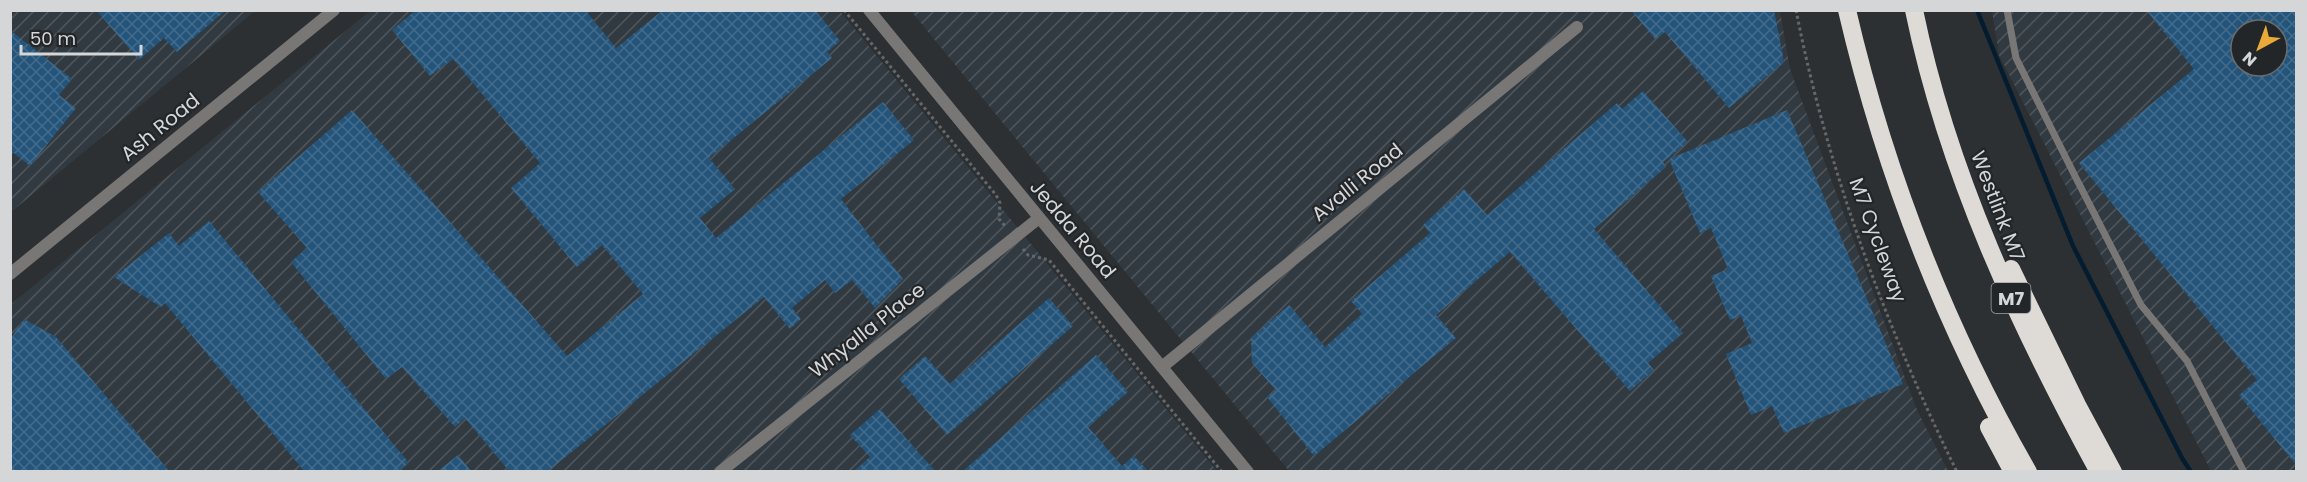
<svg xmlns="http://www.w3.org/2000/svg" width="2307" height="482" font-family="Poppins,sans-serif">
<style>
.industrial{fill:url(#industrial-furrows);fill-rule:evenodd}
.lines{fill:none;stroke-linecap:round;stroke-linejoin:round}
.stream{stroke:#041c30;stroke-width:4.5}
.building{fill:url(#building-cross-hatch);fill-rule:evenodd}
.path{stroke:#65686a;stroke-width:3;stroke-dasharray:3 3;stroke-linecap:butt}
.lane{stroke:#787775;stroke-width:7}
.street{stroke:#787775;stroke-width:12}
.highway{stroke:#dedbd7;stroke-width:18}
.labels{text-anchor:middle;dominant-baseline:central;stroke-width:4.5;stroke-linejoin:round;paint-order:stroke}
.shield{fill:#232628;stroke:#9fa1a3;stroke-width:1.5}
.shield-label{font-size:18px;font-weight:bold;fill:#d4d6d8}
.street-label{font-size:20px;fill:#d4d6d8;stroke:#232628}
</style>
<defs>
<pattern id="industrial-furrows" width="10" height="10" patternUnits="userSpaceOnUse" patternTransform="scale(1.5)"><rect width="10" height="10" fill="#323a41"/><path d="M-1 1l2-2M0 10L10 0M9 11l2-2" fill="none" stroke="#4f565c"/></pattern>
<pattern id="building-cross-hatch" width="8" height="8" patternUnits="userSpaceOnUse" patternTransform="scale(1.5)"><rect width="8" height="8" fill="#24547a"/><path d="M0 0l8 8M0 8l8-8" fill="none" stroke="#436c8c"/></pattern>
</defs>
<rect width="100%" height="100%" fill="#2c3032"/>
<g class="industrial">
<path d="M11,11H255L11,212Z"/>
<path d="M370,11H840L1217,471H11L10,305Z"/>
<path d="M911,11H1780L1790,69L1917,410L1948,471H1289Z"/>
<path d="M1992,11H2296V471H2211L1999,55ZM2241,30H2277V66H2241Z"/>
</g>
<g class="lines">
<path class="stream" d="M1977,10L2073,246L2182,458L2191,472"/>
</g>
<g class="building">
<path d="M96,10H226L177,52L164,38L139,60Z"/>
<path d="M416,10H585L616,48L663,10H815L840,41L827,52L832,58L709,158L735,189L700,218L716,238L883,102L914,140L841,199L903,279L875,308L852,280L835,293L825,280L792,308L801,319L790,329L764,297L548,471H509L465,418L455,427L402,367L386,379L291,262L307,248L258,192L352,110L567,356L643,294L602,245L577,267L511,188L540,163L453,59L430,76L392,30Z"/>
<path d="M1631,10H1774L1784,62L1729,108L1665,32L1655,39Z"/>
<path d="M2146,10H2296V465L2239,395L2257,380L2079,163L2194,69ZM2241,30H2277V66H2241Z"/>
<path d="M10,30L72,79L59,95L76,108L30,166L10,150Z"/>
<path d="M1643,91L1688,142L1663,162L1666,167L1594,229L1683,333L1648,363L1654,370L1630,391L1510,252L1436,315L1456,338L1314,456L1267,397L1276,390L1252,363L1251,338L1289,305L1325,347L1362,314L1351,301L1430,233L1423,225L1464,189L1487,215L1617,103L1622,109Z"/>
<path d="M1787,110L1903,384L1784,433L1772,406L1751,415L1726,354L1752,343L1741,316L1730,320L1711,276L1728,269L1711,228L1700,233L1669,159Z"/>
<path d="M209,221L409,463L398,471H304L165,303L161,307L114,277L169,233L179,246Z"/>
<path d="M1049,298L1073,326L947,435L899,379L925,356L950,384Z"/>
<path d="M24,319L56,337L169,471H10V340Z"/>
<path d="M1096,355L1128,392L1088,427L1122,466L1134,456L1148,471H963Z"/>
<path d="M880,409L935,471H854L870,457L850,435Z"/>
<path d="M458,455L471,471H438Z"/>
</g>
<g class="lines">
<g class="path">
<path d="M844,10L996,195L1000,203L999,219L1006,227"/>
<path d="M1796,10C1827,169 1886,327 1957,472"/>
<path d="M1023,249L1028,255L1049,260L1222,472"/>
</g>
<path class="lane" d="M2007,10L2016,58L2076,178L2141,305L2187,361L2244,472"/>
<g class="street">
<path d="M869,10L1248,472"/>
<path d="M10,274L334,10"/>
<path d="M1162,367L1577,27"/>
<path d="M720,472L1039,218"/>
</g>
<g class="highway">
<path d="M1847,10C1885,173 1945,327 2028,472"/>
<path d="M1914,10C1948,175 2019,325 2099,472"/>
<path d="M2011,269L2077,405L2113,472"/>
<path d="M1989,427L2013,472"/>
</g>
</g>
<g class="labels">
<rect class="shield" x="1991.5" y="283" width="39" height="30" rx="4.5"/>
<g class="shield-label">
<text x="2011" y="298">M7</text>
</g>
<g class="street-label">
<text transform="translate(160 127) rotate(-39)">Ash Road</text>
<text transform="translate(1357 182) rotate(-39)">Avalli Road</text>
<text transform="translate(1998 206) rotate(69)">Westlink M7</text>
<text transform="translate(1073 229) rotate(50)">Jedda Road</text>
<text transform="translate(1878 240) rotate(70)">M7 Cycleway</text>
<text transform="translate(867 330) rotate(-38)">Whyalla Place</text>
</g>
</g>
<rect width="2307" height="482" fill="none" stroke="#d4d6d8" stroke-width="24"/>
<g transform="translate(2259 48) rotate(221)"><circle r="28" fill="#232628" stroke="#6a6c6e" stroke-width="1.5"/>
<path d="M0-4.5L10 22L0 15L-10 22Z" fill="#eaaa38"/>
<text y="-9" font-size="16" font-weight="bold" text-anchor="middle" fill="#d4d6d8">N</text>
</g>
<path d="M21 45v9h120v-9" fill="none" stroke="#d4d6d8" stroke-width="3"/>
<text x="30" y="45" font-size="18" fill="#d4d6d8" stroke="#232628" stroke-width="4.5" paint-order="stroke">50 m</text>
</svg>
